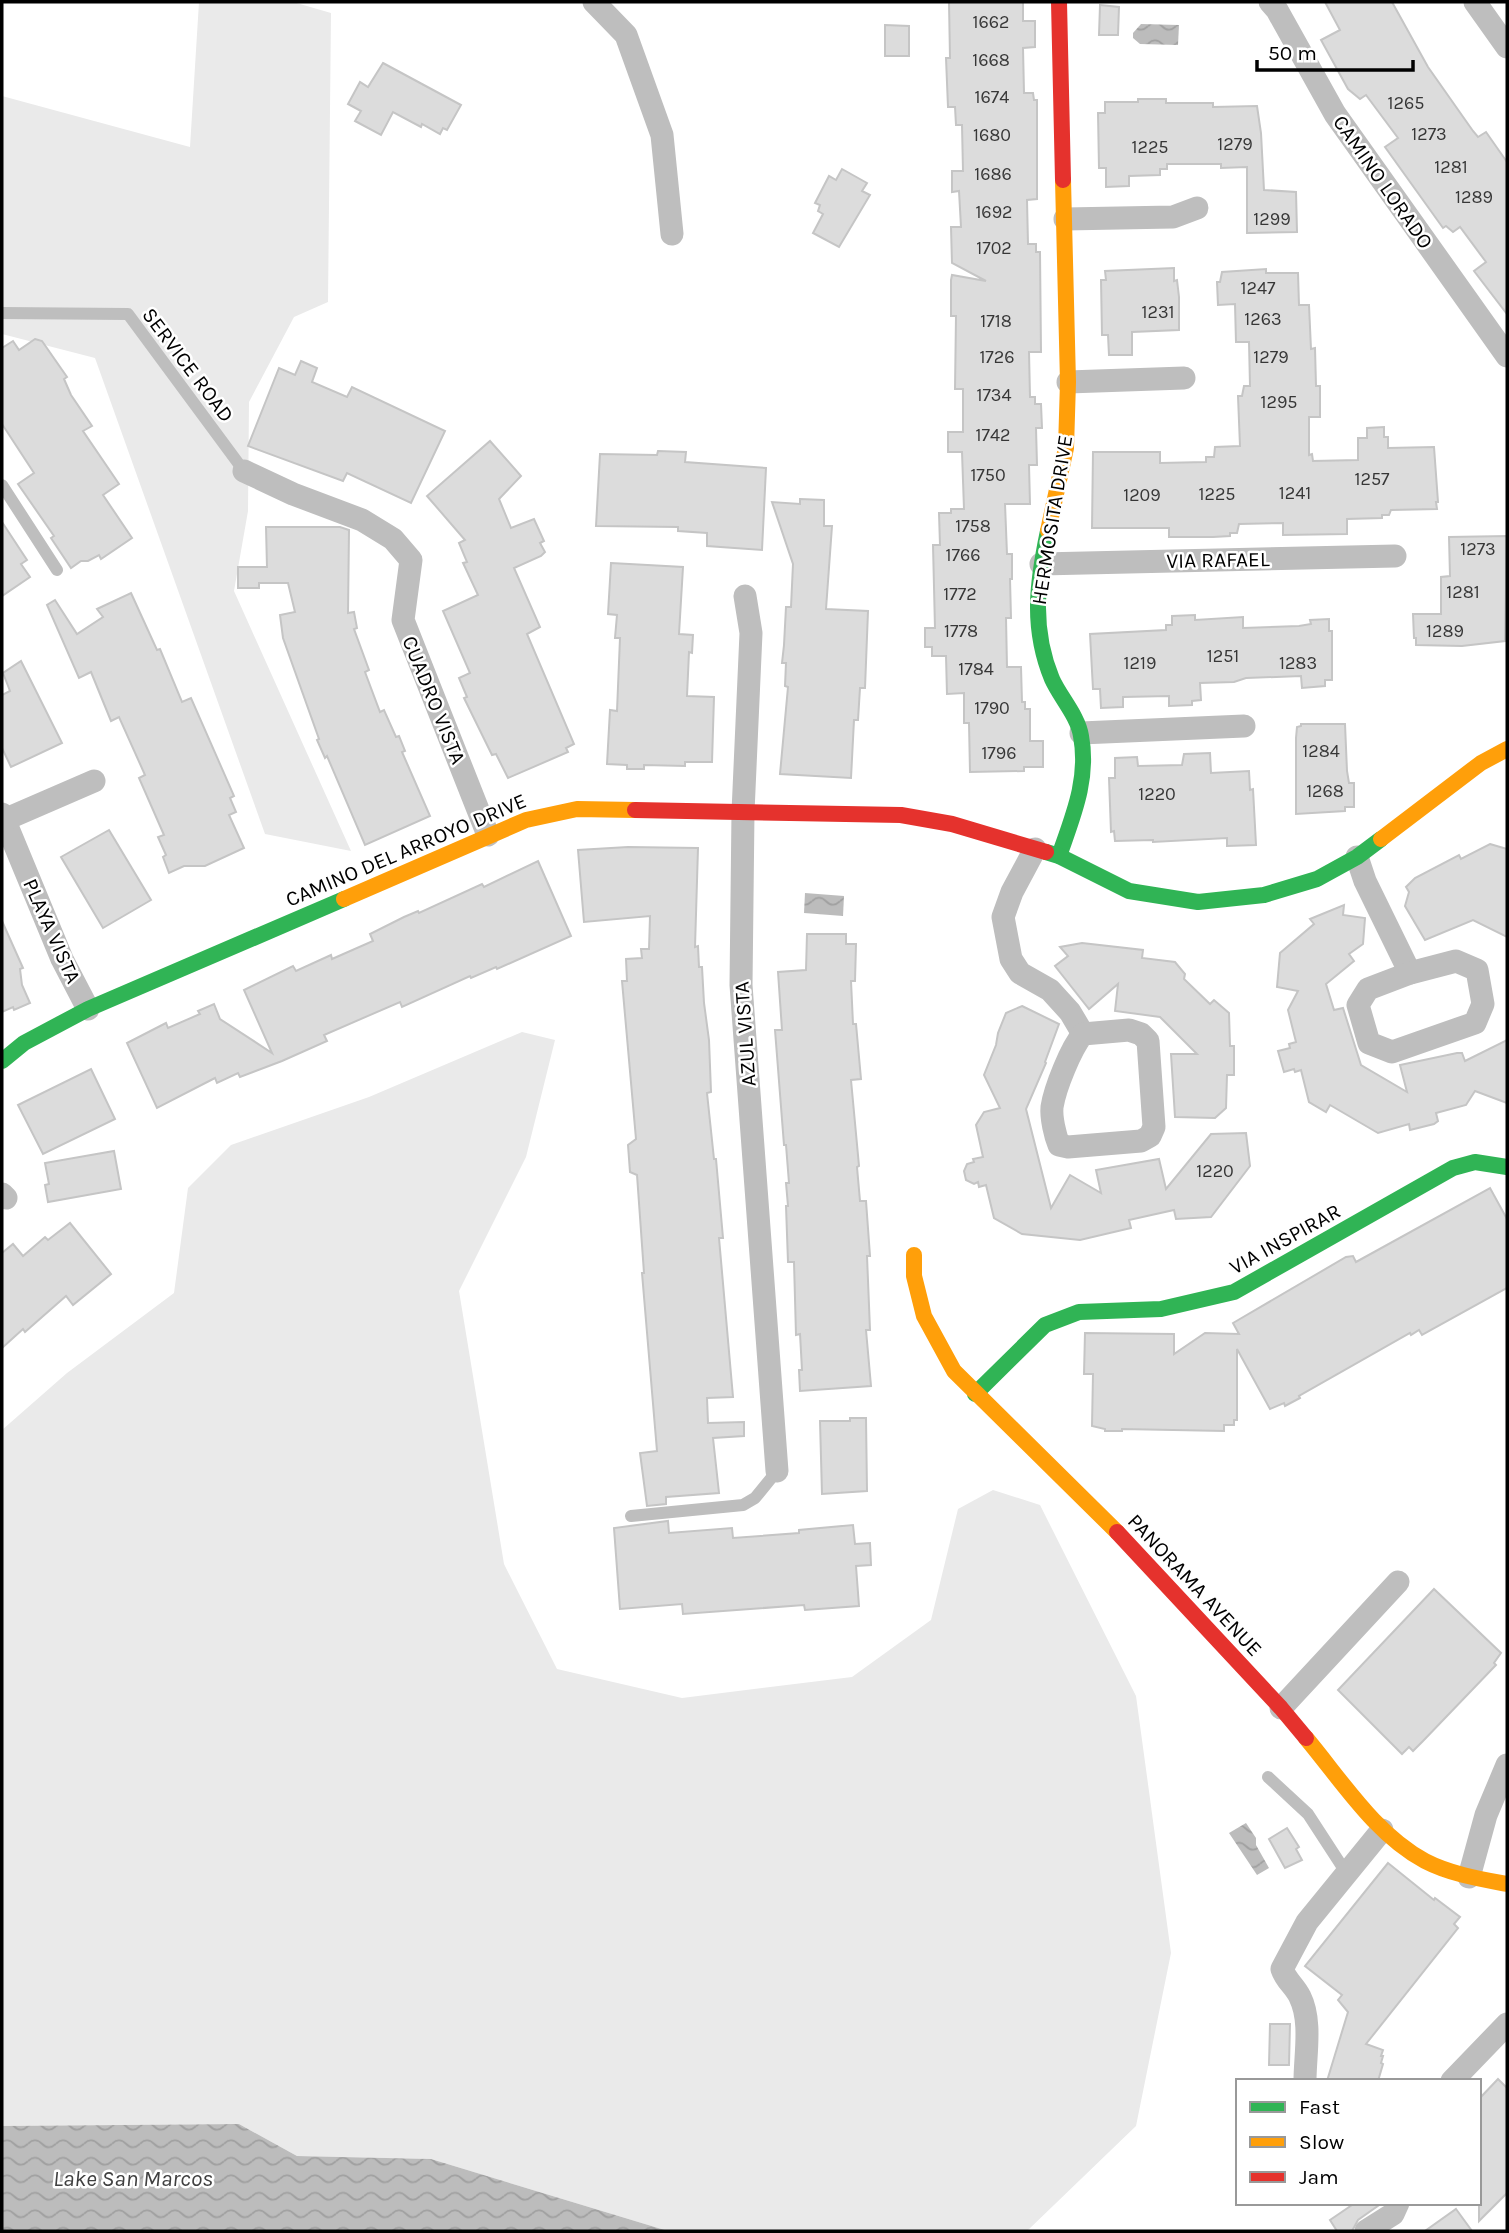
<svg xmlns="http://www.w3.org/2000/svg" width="1509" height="2233" font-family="Karla,sans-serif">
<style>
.grass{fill:#eaeaea}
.water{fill:url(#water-waves)}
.building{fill:#dcdcdc;stroke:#c5c5c5;stroke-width:2}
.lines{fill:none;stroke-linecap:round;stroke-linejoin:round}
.lane{stroke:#bebebe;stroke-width:12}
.street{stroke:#bebebe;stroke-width:23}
.fast{stroke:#30b455;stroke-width:16}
.slow{stroke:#ff9f0a;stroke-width:16}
.jam{stroke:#e5322d;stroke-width:16}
.labels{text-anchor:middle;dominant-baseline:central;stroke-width:5;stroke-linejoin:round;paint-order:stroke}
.number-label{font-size:18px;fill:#373737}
.street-label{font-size:21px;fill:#000;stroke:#fff}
.water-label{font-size:23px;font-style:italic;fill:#404040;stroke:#fff}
</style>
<defs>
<pattern id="water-waves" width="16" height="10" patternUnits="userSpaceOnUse" patternTransform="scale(1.75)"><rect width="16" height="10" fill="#bcbcbc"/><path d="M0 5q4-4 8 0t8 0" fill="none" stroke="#a0a0a0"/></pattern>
</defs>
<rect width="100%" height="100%" fill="#fff"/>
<g class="grass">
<path d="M199,2H293L331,13L328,302L294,317L249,402L248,511L234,591L351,851L265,834L95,358L2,334V96L190,147Z"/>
<path d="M522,1032L555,1040L526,1157L459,1291L504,1564L557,1669L682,1698L852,1677L931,1620L958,1509L993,1490L1040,1505L1136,1696L1171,1953L1136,2126L1027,2231H668L431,2159L297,2156L239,2124L2,2126V1430L67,1373L174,1293L188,1188L231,1145L369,1097Z"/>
</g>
<g class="water">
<path d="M1141,24L1179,25L1178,45L1140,44L1133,38V33Z"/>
<path d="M805,893L844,896L843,916L804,913Z"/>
<path d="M1246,1823L1256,1838V1845L1269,1868L1257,1875L1229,1833Z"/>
<path d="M239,2124L297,2156L431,2159L668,2231H2V2126Z"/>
</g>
<g class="building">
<path d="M949,2H1023V21H1035V47L1023,48L1024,93H1033L1034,100H1037V199L1027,200L1028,244H1036V252H1040L1041,352H1029L1030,397H1035V404H1041L1042,428H1036L1037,465H1029L1030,504H1005L1007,554H1012V579H1010L1011,618H1006L1007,667H1021L1022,702H1025V709H1030V741H1043V767H1024V771L970,772L969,723H964V693L947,694L946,656H932V647H925V628H935L933,545H940L939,513H951V509H964L962,452H948V432H963V389H955L956,316H951V280L952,275L986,281L952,263L951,227H961L959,191L952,192V171H963L962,125H956L955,107H948L946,58H950Z"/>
<path d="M1325,2H1392L1428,67L1473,131L1478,137L1486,132L1507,162V314L1474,271L1486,262L1460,227L1453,232L1446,226L1443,228L1385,147L1398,138L1366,95L1360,99L1348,89L1321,40L1340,30Z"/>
<path d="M1100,5L1119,7L1118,35H1099Z"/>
<path d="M885,25L909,26V56H885Z"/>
<path d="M383,63L461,105L447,130L443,128L440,134L422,124L421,127L393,112L381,135L355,121L361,111L348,104L360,82L368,87Z"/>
<path d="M1138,99H1166V103H1213V107L1257,106L1261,133L1264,190L1296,192L1297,232L1247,233V167L1221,168V164H1167V169H1160V175L1129,176V186L1106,187V168H1099L1098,113H1105V102H1138Z"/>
<path d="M842,169L867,183L862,191L870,195L839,247L813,233L823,214L818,211L820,205L815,203L829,176L836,180Z"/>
<path d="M1174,268V281L1177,280L1179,297V330L1132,332V355H1109L1108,335H1102L1101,280H1106L1105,271Z"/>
<path d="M1266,269V273H1298L1299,305H1309L1311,349L1315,348L1316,386H1320V417H1309V455L1312,454L1313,461L1358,460V438H1367V428L1384,427V437H1388V448L1434,447L1438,502H1436L1437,509L1391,510L1389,515H1382V518L1347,519V534L1283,535V523L1239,524L1237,533H1230V536L1213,537H1169V528H1092L1093,452H1160V463L1206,462V457H1214L1215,447L1240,446L1238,396H1242L1244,386H1250L1249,342H1236L1235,304L1218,305L1217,282H1220L1222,272Z"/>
<path d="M35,339L42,341L67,377L64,379L71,395L92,426L83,431L119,484L103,495L132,538L101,559L99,555L88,561H81L71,568L51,538L54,536L18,484L34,473L2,424V348L13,341L19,350Z"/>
<path d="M301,361L317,368L312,382L347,397L352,387L445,431L411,503L347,473L343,481L248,446L279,368L295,375Z"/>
<path d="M490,441L521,476L499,499L511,528L534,519L544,541L540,543L545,552L541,556L514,568L540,627L527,634L574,744L566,748L568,752L508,778L496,754L492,755L464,698L467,697L459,678L470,673L443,611L478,595L463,563L467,562L459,543L465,540L427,496Z"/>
<path d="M658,451L686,452L685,462L766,468L762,550L707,546V533L678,531V527L596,526L600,454L657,455Z"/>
<path d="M800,499L824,500V526H832L826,609L868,611L865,688H860L858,720H854L851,778L780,774L788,687L785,686L786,663H782L784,645L786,607H791L793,564L772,502L800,504Z"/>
<path d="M2,522L27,560L21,564L30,577L2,596Z"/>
<path d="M266,527H340L349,530L348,613L354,612L357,628L354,629L369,670L365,672L380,712L384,710L396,737L399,736L405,751L402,752L430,816L365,845L327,756L325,758L317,740L319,739L283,638L280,615L295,612L288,583H259V588H238V567H267Z"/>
<path d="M1507,536L1505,641L1462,646L1416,645V638H1414L1413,614H1441V577L1450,576L1449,537Z"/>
<path d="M611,563L683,567L679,634L693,635L692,653L689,652L687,696L714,697L712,762H685V766L644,765V769H627V765L607,764L610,710L617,711L620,638H615L617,615L608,614Z"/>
<path d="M131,593L157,650L160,649L182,702L191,698L234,796L230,798L236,812L229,815L244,848L205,866H184L169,873L163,857L166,855L158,837L164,835L139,778L145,775L119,717L111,721L91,672L79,678L47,605L55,600L77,634L103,617L97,609Z"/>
<path d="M1195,615V620L1243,617V628L1299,626L1311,624L1310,620L1329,619V631H1332V680H1325V686L1302,688L1301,676L1246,678L1234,682L1200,683L1201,700L1192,701V705L1169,706V696L1123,697V707L1101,708L1100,689H1093L1090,634L1166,630V625H1172V616Z"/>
<path d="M21,661L62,743L11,767L2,748V695L10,691L3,673Z"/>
<path d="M1301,724H1345L1347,771L1349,783H1354V807H1345V811L1296,814V738L1297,727L1301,726Z"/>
<path d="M1210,753L1211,773L1249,771L1250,790L1253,789L1256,845L1227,846V838L1153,842V840L1115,841L1114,831L1111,832L1109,778H1115V758L1137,757L1138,766L1182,765L1184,754Z"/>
<path d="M109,830L151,900L103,928L61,857Z"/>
<path d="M1490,844L1507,849V937L1473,920L1425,940L1405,906L1409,892L1406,887L1415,878L1459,855L1461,859Z"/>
<path d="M628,847L698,848L695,947L698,946L699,967H702L704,1003L709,1040L711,1092L707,1093L714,1159H716L723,1238H719L733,1397L707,1398L708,1423L744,1422V1436L713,1438L719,1493L666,1497V1504L647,1506L640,1453L657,1451L642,1273H644L637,1175L630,1172L628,1145L636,1139L622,981H627L626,959L642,958L641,949H649L650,916L584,922L578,850Z"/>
<path d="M538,861L571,936L497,969L496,967L471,978L470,976L402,1007L400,1002L324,1035L327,1041L282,1061L240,1077L238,1073L217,1083L215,1078L157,1108L127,1043L166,1023L168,1028L200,1014L198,1011L214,1004L220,1019L272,1053L244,990L293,966L296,971L331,955L332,959L373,941L370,934L404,917L418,911L419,913L482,884L484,887Z"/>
<path d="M1344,905L1343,915L1365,918L1363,944L1349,954L1354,961L1326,984L1334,1010L1343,1008L1361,1065L1407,1092L1400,1065L1457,1053H1462L1465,1061L1507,1040V1103L1475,1091L1466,1105L1436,1113L1438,1121L1434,1124L1410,1130L1409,1124L1378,1133L1330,1105L1326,1112L1309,1102L1301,1070L1295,1072L1294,1069L1284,1072L1278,1051L1290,1048L1289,1044L1296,1042L1288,1010L1298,991L1277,987L1280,953L1314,924L1310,919Z"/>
<path d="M2,921L23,968L20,969L22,985L30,1003L14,1010L13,1007L2,1012Z"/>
<path d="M807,934H846V944H856L855,981H851L853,1024H856L861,1079L851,1080L859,1166L857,1167L860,1201H866L870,1256H867L870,1330H866L871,1386L800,1391L799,1370H802L800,1334L796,1335L794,1262H788L786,1206H788L786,1183H789L786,1145H784L775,1030H782L778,972L806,970Z"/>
<path d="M1082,943L1143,950L1142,958L1175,962L1185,974L1184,979L1210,1004L1214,1000L1229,1013L1230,1046H1234V1075H1227L1226,1108L1215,1118L1175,1117L1171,1054H1197L1160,1017L1115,1011L1118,984L1089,1009L1055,966L1068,956L1060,947Z"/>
<path d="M1022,1006L1059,1024L1045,1062L1046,1063L1026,1109L1051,1208L1070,1175L1101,1193L1096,1170L1159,1159L1166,1189L1211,1134L1246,1133L1250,1166L1211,1217L1176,1219L1174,1210L1129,1220L1131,1228L1080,1240L1022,1234L994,1218L986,1185L979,1187L978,1182L974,1184L966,1180L964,1171L967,1164L974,1162L973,1159L983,1157L976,1125L984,1112L1000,1108L984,1075L996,1045L998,1033L1006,1013Z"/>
<path d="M91,1069L115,1119L43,1154L18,1105Z"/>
<path d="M114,1151L121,1189L48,1202L45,1185L49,1184L45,1163Z"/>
<path d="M1490,1188L1507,1219V1288L1422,1335L1419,1330L1411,1335L1410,1333L1299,1396L1300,1398L1285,1406L1284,1403L1270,1409L1237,1349V1420H1234V1425H1224V1431L1122,1429V1431H1105V1429L1092,1426L1093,1374H1084L1085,1333L1174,1334V1354L1205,1333L1239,1334L1233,1323L1346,1257L1353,1256L1356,1262Z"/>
<path d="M70,1223L111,1274L73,1305L66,1296L25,1332L23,1329L2,1348V1253L13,1244L23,1256L45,1237L48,1240Z"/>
<path d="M850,1418H866L867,1491L822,1494L820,1421H850Z"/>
<path d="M668,1521L669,1533L732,1528L733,1538L799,1533V1530L853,1525L855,1544L870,1543L871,1565L856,1566L859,1606L805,1610L804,1605L683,1614L682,1604L620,1609L614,1528Z"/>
<path d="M1434,1589L1501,1653L1494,1663L1496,1665L1423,1741L1413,1751L1409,1747L1402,1754L1338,1690Z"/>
<path d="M1287,1828L1299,1847L1296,1849L1302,1860L1285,1868L1269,1839Z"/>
<path d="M1388,1863L1434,1900L1435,1898L1460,1917L1454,1924L1458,1928L1366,2044L1383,2050L1381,2056H1383L1381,2063L1383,2064L1378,2081H1327L1348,2012L1338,2000L1342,1995L1305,1966Z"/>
<path d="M1270,2024H1290L1289,2065H1269Z"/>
<path d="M1498,2079L1507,2088V2193L1479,2221V2099Z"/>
<path d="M1355,2203H1382L1358,2220L1352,2231H1337L1330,2220Z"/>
<path d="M1456,2209L1472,2231H1425Z"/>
</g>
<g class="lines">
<g class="lane">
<path d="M2,313L128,314L244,471"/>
<path d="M2,485L57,570"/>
<path d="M631,1516L743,1505L755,1498L777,1471"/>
<path d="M1268,1777L1308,1814L1347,1874"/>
</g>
<g class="street">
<path d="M594,2L626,35L662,135L672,234"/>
<path d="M1270,2L1277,10L1335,114L1507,356"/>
<path d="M1475,2L1507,47"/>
<path d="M1065,219L1173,217L1197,208"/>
<path d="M1068,382L1184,378"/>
<path d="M244,471L293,494L362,520L393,539L411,560L403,620L488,835"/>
<path d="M1041,564L1395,556"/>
<path d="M745,596L751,633L743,812L741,985L777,1471"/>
<path d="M1081,733L1244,726"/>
<path d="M2,814L62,959L88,1009"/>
<path d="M4,820L94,781"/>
<path d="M1035,849L1012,892L1003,917L1011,959L1020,973L1050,990L1070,1012L1083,1034"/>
<path d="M1357,857L1365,881L1410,973"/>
<path d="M1456,961L1477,970L1483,1004L1475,1023L1392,1052L1369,1043L1358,1005L1368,989L1410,973Z"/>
<path d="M1129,1030L1141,1034L1148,1041L1154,1127L1150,1136L1141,1141L1068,1147L1059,1145C1055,1135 1051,1118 1052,1107C1055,1088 1071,1048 1083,1034Z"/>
<path d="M2,1194L6,1198"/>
<path d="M1281,1708L1398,1582"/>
<path d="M1469,1877L1486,1815L1507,1765"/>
<path d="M1305,2081C1305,2055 1312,2021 1300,1997C1295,1986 1286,1981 1282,1969L1307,1922L1382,1830"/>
<path d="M1452,2081L1507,2024"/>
<path d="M1366,2231L1393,2214L1398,2203"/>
</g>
<g class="fast">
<path d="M1048,531C1037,583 1031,628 1052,679C1060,697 1078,716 1081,736C1089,779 1073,816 1059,856"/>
<path d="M1046,852L1059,856L1129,891L1198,902L1264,895L1317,879L1357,857L1381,839"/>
<path d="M2,1061L24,1043L88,1009L344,899"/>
<path d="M975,1394L1045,1325L1079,1312L1161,1309L1234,1292L1453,1168L1475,1162L1507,1167"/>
</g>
<g class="slow">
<path d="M1048,531L1066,448L1068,382L1063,180"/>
<path d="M1381,839L1481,763L1507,749"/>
<path d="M344,899L526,820L577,809L635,810"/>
<path d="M914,1255V1276L924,1316L954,1371L1117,1532"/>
<path d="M1306,1738C1342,1781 1375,1834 1425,1861C1450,1874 1480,1879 1507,1884"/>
</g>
<g class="jam">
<path d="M1059,2L1063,180"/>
<path d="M635,810L901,815L952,824L1046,852"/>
<path d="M1117,1532L1281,1708L1306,1738"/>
</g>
</g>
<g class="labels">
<g class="number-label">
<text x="991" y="22">1662</text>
<text x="991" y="60">1668</text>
<text x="992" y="97">1674</text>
<text x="1406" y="103">1265</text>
<text x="1429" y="134">1273</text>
<text x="992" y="135">1680</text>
<text x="1235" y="144">1279</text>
<text x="1150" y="147">1225</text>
<text x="1451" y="167">1281</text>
<text x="993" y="174">1686</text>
<text x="1474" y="197">1289</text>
<text x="994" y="212">1692</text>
<text x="1272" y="219">1299</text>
<text x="994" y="248">1702</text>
<text x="1258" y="288">1247</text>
<text x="1158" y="312">1231</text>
<text x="1263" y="319">1263</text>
<text x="996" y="321">1718</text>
<text x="997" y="357">1726</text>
<text x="1271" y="357">1279</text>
<text x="994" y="395">1734</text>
<text x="1279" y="402">1295</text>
<text x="993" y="435">1742</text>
<text x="988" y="475">1750</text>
<text x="1372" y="479">1257</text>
<text x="1295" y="493">1241</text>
<text x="1217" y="494">1225</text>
<text x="1142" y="495">1209</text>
<text x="973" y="526">1758</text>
<text x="1478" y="549">1273</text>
<text x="963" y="555">1766</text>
<text x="1463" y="592">1281</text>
<text x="960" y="594">1772</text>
<text x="961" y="631">1778</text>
<text x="1445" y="631">1289</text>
<text x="1223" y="656">1251</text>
<text x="1140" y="663">1219</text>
<text x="1298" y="663">1283</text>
<text x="976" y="669">1784</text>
<text x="992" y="708">1790</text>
<text x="1321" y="751">1284</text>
<text x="999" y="753">1796</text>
<text x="1325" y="791">1268</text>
<text x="1157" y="794">1220</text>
<text x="1215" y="1171">1220</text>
</g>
<g class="street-label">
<text transform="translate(1383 182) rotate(55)">CAMINO LORADO</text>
<text transform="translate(188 365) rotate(53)">SERVICE ROAD</text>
<text transform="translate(1052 520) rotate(-81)">HERMOSITA DRIVE</text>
<text transform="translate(1218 560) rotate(-1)">VIA RAFAEL</text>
<text transform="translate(434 700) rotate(68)">CUADRO VISTA</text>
<text transform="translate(406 850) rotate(-23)">CAMINO DEL ARROYO DRIVE</text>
<text transform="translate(52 931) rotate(66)">PLAYA VISTA</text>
<text transform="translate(745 1034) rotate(-94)">AZUL VISTA</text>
<text transform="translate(1285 1239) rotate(-29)">VIA INSPIRAR</text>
<text transform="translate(1195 1585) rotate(47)">PANORAMA AVENUE</text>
</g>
<g class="water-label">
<text x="133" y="2178">Lake San Marcos</text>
</g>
</g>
<rect width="1509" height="2233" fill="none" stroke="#000000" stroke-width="7"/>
<rect x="1236" y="2079" width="245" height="126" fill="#ffffff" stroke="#999999" stroke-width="2"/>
<rect x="1250" y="2102" width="35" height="10" fill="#30b455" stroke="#999999" stroke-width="2"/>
<text x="1299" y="2114" font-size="21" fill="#000000">Fast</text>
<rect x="1250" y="2137" width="35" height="10" fill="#ff9f0a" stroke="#999999" stroke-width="2"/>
<text x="1299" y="2149" font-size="21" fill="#000000">Slow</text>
<rect x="1250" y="2172" width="35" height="10" fill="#e5322d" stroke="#999999" stroke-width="2"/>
<text x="1299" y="2184" font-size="21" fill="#000000">Jam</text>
<path d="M1257 60v10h156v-10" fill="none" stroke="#000000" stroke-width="3.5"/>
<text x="1268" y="60" font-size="21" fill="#000000" stroke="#ffffff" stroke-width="5" paint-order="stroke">50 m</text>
</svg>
